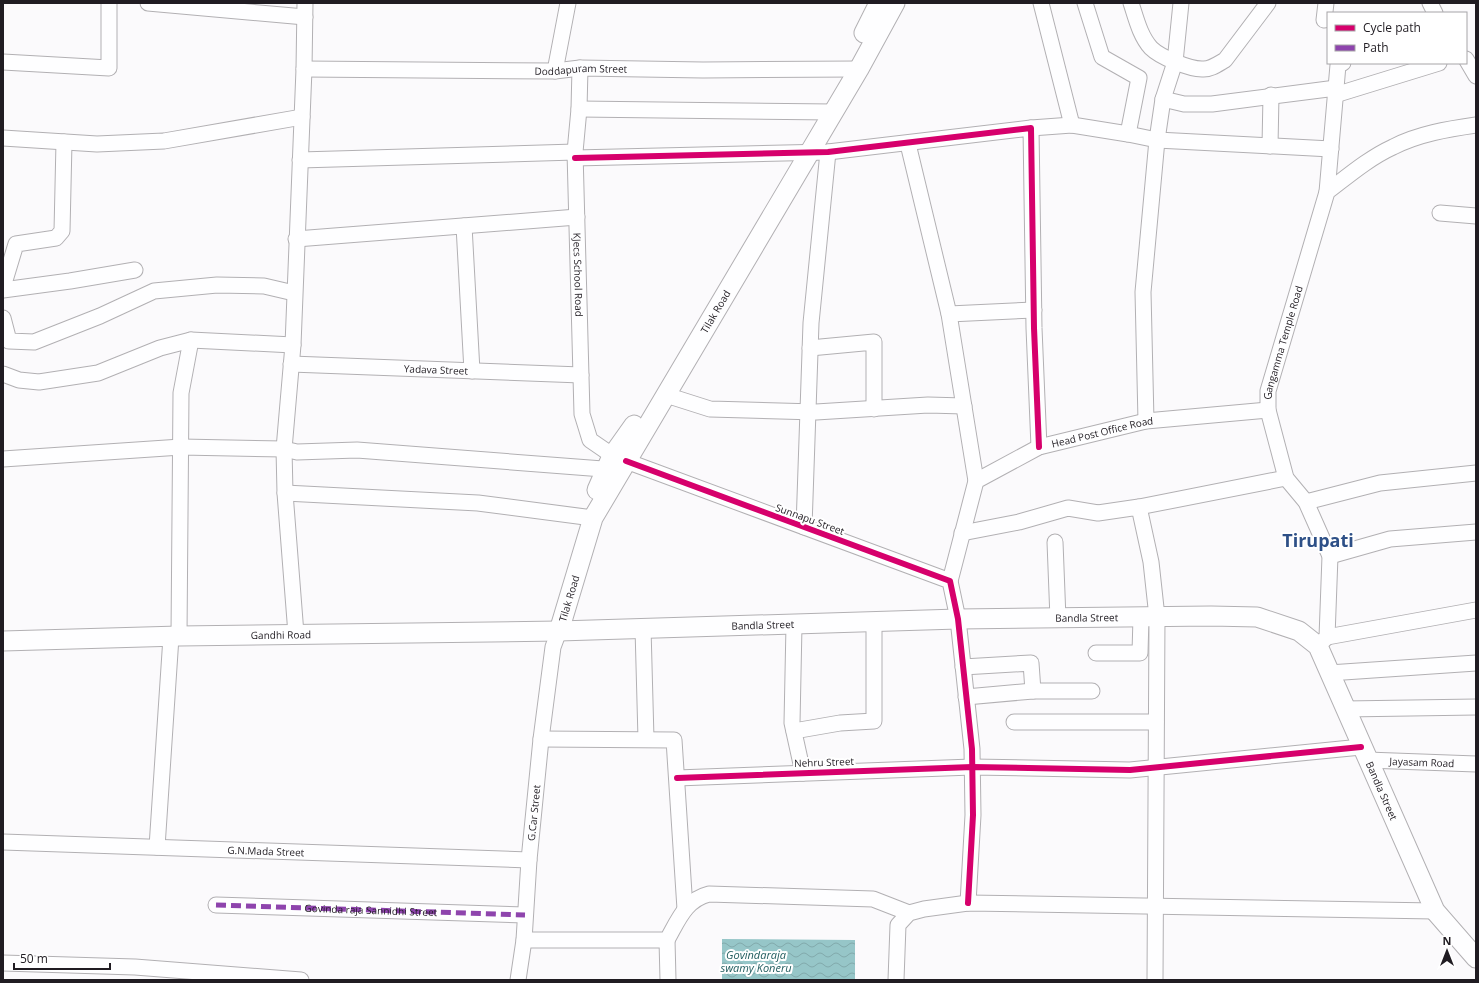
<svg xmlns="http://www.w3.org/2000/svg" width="1479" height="983" font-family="'Open Sans',sans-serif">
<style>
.water{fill:url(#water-waves)}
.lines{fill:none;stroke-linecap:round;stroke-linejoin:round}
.minor-casing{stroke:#b2b0b3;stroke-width:17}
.major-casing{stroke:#b2b0b3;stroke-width:21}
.minor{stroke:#fefeff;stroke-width:15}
.major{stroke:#fefeff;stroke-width:19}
.quiet{stroke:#8e44ad;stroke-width:5;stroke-dasharray:10 5;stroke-linecap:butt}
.cycleway-casing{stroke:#fff;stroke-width:8}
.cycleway{stroke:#d6006c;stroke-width:6}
.labels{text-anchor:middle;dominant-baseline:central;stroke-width:4;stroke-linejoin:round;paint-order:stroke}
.street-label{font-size:10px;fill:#201c22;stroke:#fff}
.water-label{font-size:11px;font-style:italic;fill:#215c5e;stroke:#fff}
.town-label{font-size:18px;font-weight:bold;fill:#2e5087;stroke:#fff}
</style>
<defs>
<pattern id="water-waves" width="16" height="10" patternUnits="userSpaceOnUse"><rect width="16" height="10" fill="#96c6c8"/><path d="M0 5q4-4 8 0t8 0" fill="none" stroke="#81aaac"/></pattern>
</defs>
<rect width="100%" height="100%" fill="#fbfafc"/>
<path class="water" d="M722,939L855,940V980H722Z"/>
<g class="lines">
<g class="minor-casing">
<g id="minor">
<path d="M148,3L305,17"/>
<path d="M1041,3L1072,125"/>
<path d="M1131,3C1136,18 1140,36 1151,48C1160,57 1189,69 1202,69C1210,70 1218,64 1225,60L1268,3"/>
<path d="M1430,3L1435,13"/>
<path d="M1324,20L1326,3"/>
<path d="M1466,59L1476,76"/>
<path d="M3,62L109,68V3"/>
<path id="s1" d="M580,68L579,109L575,152L582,414L590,440L622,462"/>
<path id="s2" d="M304,69L555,71L580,68L703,70L859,69"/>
<path d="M555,71L568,3"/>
<path d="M1335,95L1439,63"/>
<path d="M1163,99L1184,104H1212L1336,88"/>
<path d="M579,109L833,112"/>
<path d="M1031,128L1072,125L1128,134L1139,78L1102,57L1085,3"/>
<path d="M1128,134L1157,140L1331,149"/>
<path d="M3,138L97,144L164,141L302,117"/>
<path d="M908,144L949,314L976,481"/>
<path d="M1270,146L1271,95"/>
<path d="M575,158L828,152L1031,128L1034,328L1039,447"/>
<path d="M300,160L575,152"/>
<path d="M1327,192L1338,65L1343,63"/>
<path d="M1440,213L1476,216"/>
<path d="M464,226L472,371"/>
<path d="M296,239L577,217"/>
<path d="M3,287L16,244L56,238L62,231L64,142"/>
<path d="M3,290L70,281L135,270"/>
<path d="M949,314L1034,310"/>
<path d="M3,318L9,341L34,342L100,316L154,291L217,285L264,286L294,293"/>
<path d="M810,348L874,342V409"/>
<path id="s3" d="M291,364L581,375"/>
<path d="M3,374L19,380L39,382L98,373L160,348L191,340L293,345"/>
<path d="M666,395L710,409L816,412L928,405L964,406"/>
<path d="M1146,421L1143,292L1157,140L1163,99L1175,62L1181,3"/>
<path d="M3,459L181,447L284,449L297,452L357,450L616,470"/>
<path d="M626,461L950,581L958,619L972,749L973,815L968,903"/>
<path d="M285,493L478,503L593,518"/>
<path d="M1306,502L1380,483L1476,473"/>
<path d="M1139,507L1286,478"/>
<path d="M804,527L811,323L828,152"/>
<path d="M962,533L1019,522L1068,508L1098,513L1139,507L1151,562L1157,617L1155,980"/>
<path d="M1055,542L1058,619"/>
<path d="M1330,556L1390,539L1476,532"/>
<path id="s4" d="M950,581L976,481L1039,447L1146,421L1268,410"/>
<path d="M794,625L792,723L803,773"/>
<path d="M643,628L646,739"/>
<path d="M296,634L285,493L284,449L293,345L304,69L305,3"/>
<path d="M179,636L181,393L191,340"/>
<path d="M1327,637L1476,610"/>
<path id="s5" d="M1318,646L1327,637L1330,556L1306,502L1286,478L1268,410V391L1327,192C1348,176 1369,158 1393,147C1418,134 1448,129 1476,125"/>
<path d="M1096,653H1140L1141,617"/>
<path d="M963,667L1031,663L1033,691H1092"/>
<path d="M1329,673L1476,663"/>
<path d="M966,697L1033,691"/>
<path d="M1345,709L1476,707"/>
<path d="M1014,722H1156"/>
<path d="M794,731L840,723L874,721V623"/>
<path d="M541,739L674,740L685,909"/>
<path id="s6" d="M1367,760L1476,764"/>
<path d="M677,778L972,767L1130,770L1361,747"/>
<path id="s7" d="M3,842L529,860"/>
<path d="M157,847L171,637"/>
<path d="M216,905L525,915"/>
<path d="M524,940H667C678,921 685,900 709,894L873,899L909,913"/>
<path d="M667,940L668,980"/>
<path d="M3,963L135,967L301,980"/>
<path id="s8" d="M518,980L524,940L529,860L541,739L553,647L559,631"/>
<path d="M896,980L898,925L909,913L924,909L968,903L1435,911"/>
</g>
</g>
<g class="major-casing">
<g id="major">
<path d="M864,33L879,3"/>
<path d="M597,490L612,456L634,425"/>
<path id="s9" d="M559,631L593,518L859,69L895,3"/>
<path id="s10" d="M3,641L179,636L559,631L958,619L1211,616L1257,617L1299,631L1318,646L1435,911L1476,958"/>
</g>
</g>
<use href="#minor" class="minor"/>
<use href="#major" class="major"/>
<path class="quiet" id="s11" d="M216,905L525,915"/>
<g class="cycleway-casing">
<g id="cycleway">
<path d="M575,158L828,152L1031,128L1034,328L1039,447"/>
<path d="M626,461L950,581L958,619L972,749L973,815L968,903"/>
<path d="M677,778L972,767L1130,770L1361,747"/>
</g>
</g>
<use href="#cycleway" class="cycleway"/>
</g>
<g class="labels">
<g class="street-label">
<text stroke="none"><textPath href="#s2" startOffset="277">Doddapuram Street</textPath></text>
<text stroke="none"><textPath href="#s1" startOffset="207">KJecs School Road</textPath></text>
<text stroke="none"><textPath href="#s9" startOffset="358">Tilak Road</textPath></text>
<text stroke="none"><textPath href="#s5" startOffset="324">Gangamma Temple Road</textPath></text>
<text stroke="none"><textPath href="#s3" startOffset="145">Yadava Street</textPath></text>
<text stroke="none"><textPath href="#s4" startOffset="240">Head Post Office Road</textPath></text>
<text transform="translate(810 519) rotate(20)">Sunnapu Street</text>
<text stroke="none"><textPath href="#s9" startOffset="34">Tilak Road</textPath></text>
<text stroke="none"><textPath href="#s10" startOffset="1084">Bandla Street</textPath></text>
<text stroke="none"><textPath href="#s10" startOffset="760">Bandla Street</textPath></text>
<text stroke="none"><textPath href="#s10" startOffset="278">Gandhi Road</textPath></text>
<text transform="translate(824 762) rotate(-2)">Nehru Street</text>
<text stroke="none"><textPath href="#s6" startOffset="55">Jayasam Road</textPath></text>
<text stroke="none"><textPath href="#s10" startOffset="1481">Bandla Street</textPath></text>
<text stroke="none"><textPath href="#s8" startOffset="168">G.Car Street</textPath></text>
<text stroke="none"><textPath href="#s7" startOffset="263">G.N.Mada Street</textPath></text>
<text stroke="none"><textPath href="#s11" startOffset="155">Govinda raja Sannidhi Street</textPath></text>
</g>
<g class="water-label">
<text x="756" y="954">Govindaraja<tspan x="756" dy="13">swamy Koneru</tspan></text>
</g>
<g class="town-label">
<text x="1318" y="540">Tirupati</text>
</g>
</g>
<rect width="1479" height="983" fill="none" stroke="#201c22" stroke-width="8"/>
<rect x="1327" y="12" width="140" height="52" fill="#ffffff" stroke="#a6a4a7"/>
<rect x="1335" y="25" width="20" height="6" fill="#d6006c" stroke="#a6a4a7"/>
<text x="1363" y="32" font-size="12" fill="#201c22">Cycle path</text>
<rect x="1335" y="45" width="20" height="6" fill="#8e44ad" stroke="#a6a4a7"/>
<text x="1363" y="52" font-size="12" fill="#201c22">Path</text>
<g transform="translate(1447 951)" stroke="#ffffff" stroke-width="3" paint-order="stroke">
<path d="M0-3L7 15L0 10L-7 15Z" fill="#201c22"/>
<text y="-6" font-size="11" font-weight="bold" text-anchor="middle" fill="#201c22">N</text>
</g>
<path d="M14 963v6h96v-6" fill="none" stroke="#201c22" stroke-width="2"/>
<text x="20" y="963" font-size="12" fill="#201c22" stroke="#ffffff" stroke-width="3" paint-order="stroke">50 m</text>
</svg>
